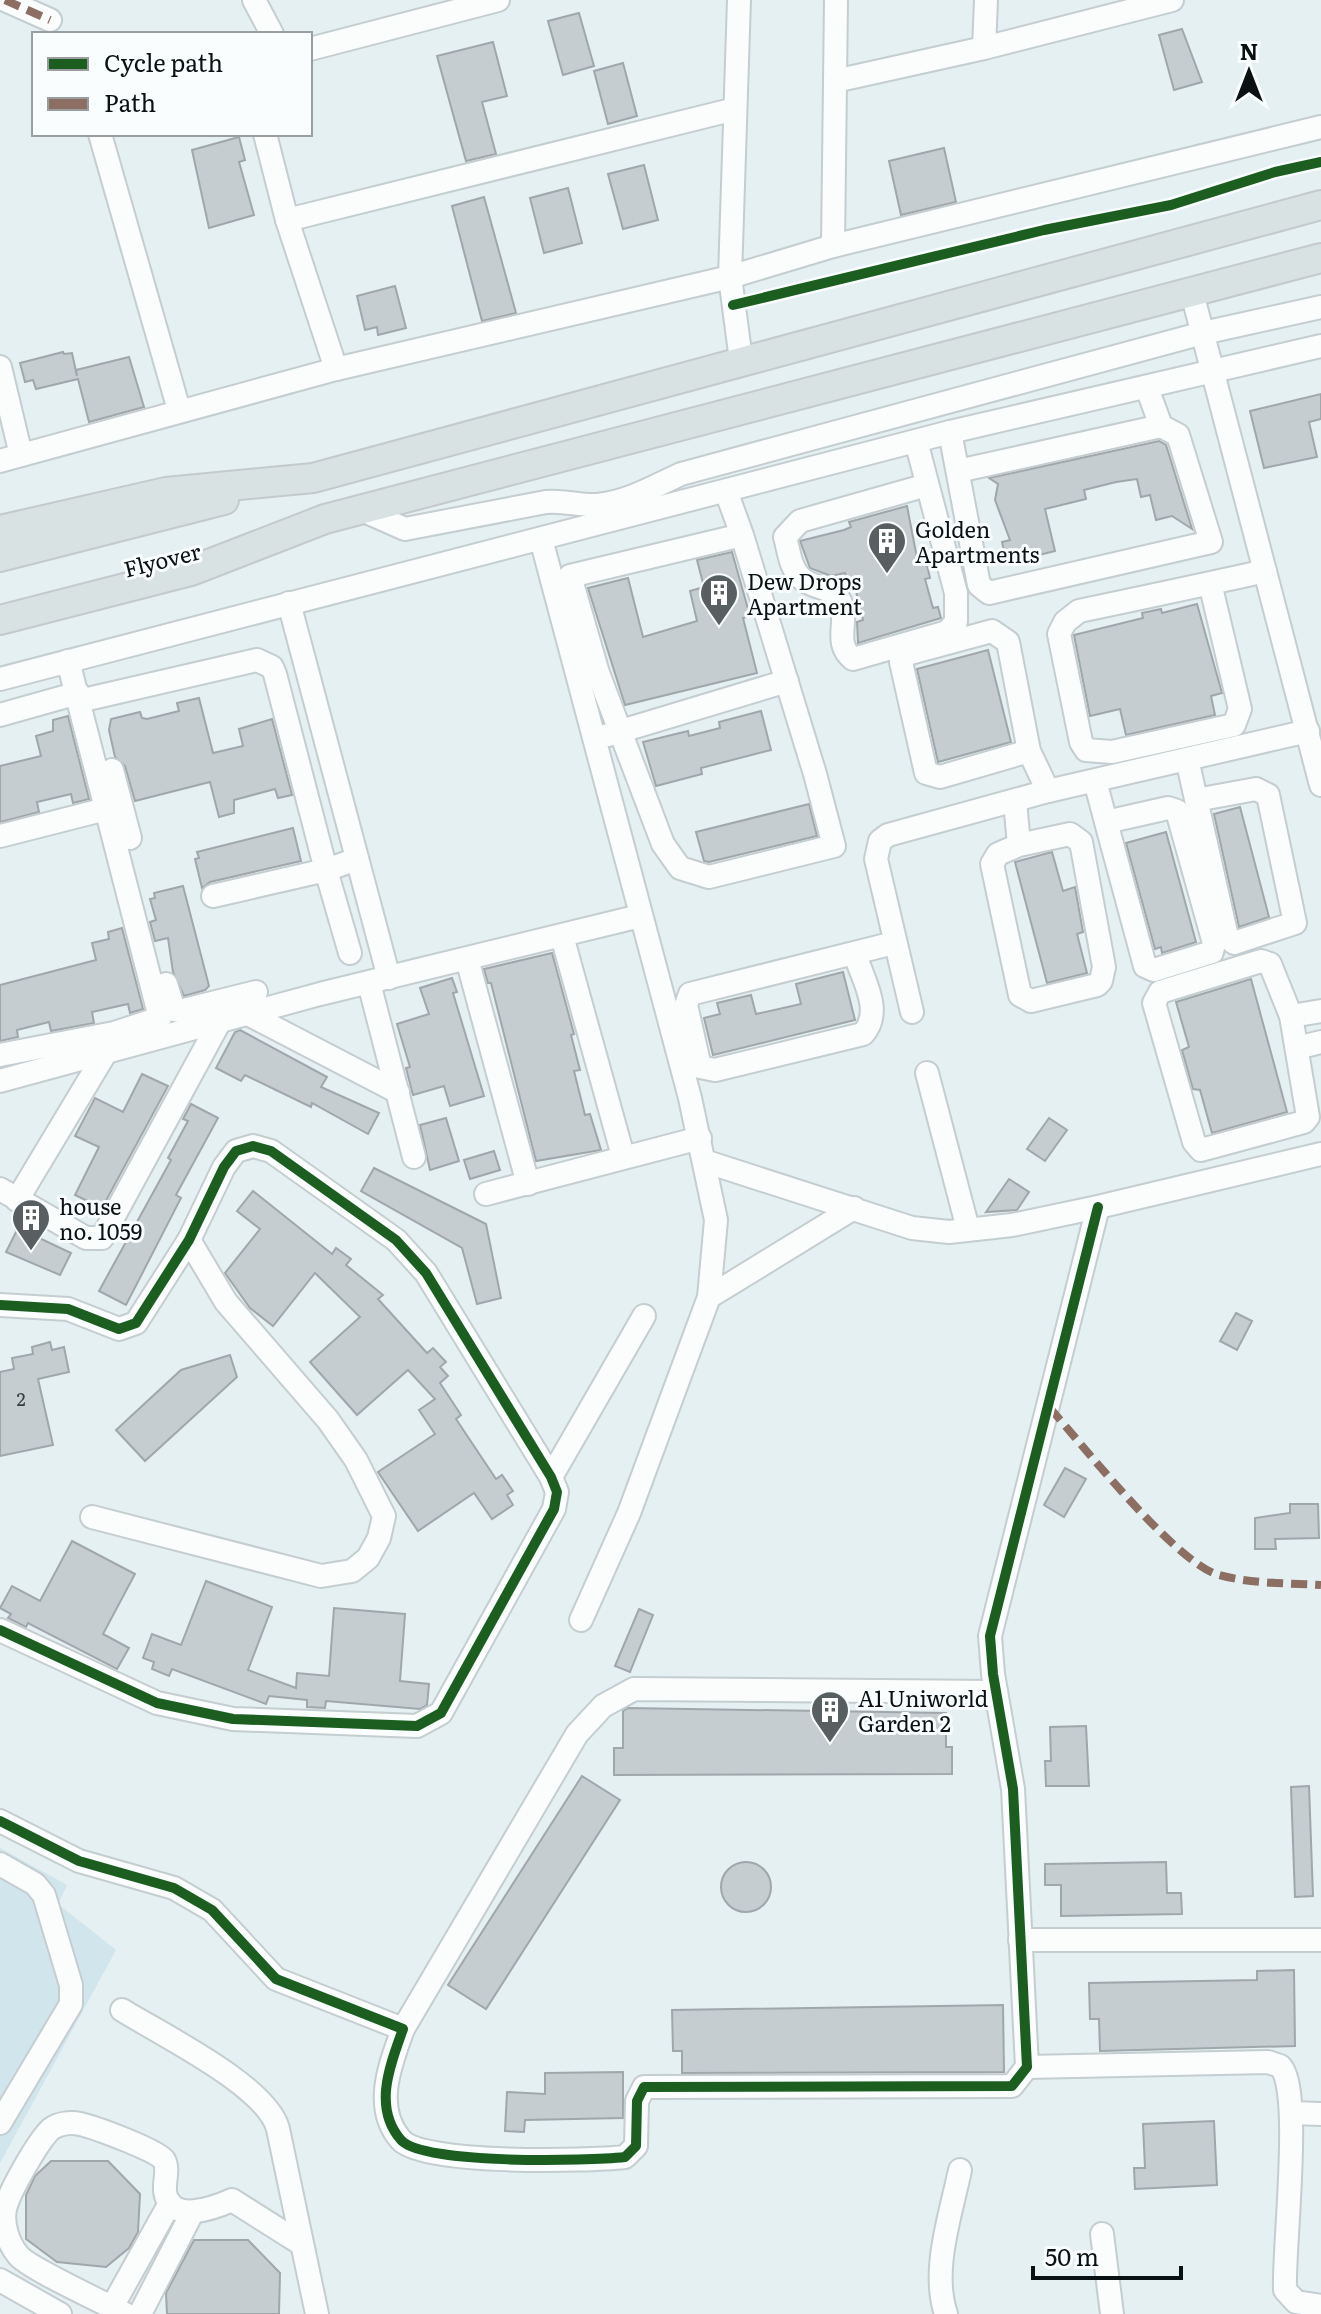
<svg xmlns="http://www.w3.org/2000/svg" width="1321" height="2314" font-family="Literata,serif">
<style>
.built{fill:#d1e5ec}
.building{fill:#c6cdd1;stroke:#a0a7ab;stroke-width:2}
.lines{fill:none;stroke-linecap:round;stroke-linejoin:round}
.minor-casing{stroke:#c4cdd0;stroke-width:26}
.major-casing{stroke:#c4cacc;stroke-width:32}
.minor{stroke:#fbfdfd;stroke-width:22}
.major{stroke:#d8e2e2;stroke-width:28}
.quiet{stroke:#8d6e63;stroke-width:8;stroke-dasharray:16 8;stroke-linecap:butt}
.cycleway-casing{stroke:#f9fdfe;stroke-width:15}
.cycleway{stroke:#1b5e20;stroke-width:10}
.labels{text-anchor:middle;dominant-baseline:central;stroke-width:6;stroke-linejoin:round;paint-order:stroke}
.number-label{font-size:18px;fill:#394042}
.poi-label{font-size:22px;fill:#0a1113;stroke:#f9fdfe;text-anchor:start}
.street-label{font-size:22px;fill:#0a1113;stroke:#f9fdfe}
</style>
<rect width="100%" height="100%" fill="#e5f0f3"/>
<path class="built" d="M0,1848L67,1885L58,1904L116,1950L0,2163Z"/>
<g class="building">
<path d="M579,13L594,66L563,75L548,21Z"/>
<path d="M1182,29L1202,82L1174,90L1159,35Z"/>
<path d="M493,42L507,96L482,102L496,154L466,161L437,56Z"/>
<path d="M623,63L637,116L608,124L594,71Z"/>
<path d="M239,137L245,160L239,162L254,215L209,228L192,150Z"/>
<path d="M944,148L956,202L901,215L889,161Z"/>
<path d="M644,165L658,220L623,229L608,174Z"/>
<path d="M568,188L582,243L544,253L530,198Z"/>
<path d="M484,197L516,313L482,321L452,206Z"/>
<path d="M395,286L406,328L378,335L377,327L365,330L357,296Z"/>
<path d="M63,352L64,354L72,353L77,376L76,370L129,357L144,407L89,422L78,379L36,389L33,380L25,382L20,363Z"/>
<path d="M1321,394V419L1309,422L1317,457L1264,468L1250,411Z"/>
<path d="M1159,441L1166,445L1192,529L1172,516L1156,520L1150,495L1141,497L1137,479L1116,482L1084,490L1086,499L1045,509L1055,551L1011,562L1006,559L1002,542L1010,540L995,500L998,484L989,478Z"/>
<path d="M907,506L917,558L925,556L930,578L925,579L933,608L938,607L941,618L858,643L857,622L863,620L855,587L849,588L845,573L831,576L810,568L800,541L844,530L851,527L849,522Z"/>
<path d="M732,552L750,616L743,618L757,673L625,705L588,588L628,578L643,637L697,621L690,591L704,587L697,560Z"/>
<path d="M1197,604L1222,693L1211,696L1215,715L1126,735L1120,709L1090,716L1074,635L1143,618L1142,613L1161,609L1162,613Z"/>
<path d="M988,650L1011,742L938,762L917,669Z"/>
<path d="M199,698L213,753L243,746L239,729L272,719L292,795L278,798L275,789L234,800V813L219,817L210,782L135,801L125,766L115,757L109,730L111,719L140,712L142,718L147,719L179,711L177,703Z"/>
<path d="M761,711L771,750L701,768L702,774L656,786L643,742L688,731L689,736L720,728L719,722Z"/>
<path d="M68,716L89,799L73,803L71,794L37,802L39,812L0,822V766L41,756L36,736L53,731V720Z"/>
<path d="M809,804L817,836L709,862L704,861L696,832Z"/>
<path d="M1240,807L1269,917L1239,927L1214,814Z"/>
<path d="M293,828L301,861L210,882L202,888L195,859L199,858L197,852Z"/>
<path d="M1166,832L1196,942L1162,953L1161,947L1155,949L1126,843Z"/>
<path d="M1052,852L1063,891L1075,887L1083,932L1077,934L1087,973L1047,983L1015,862Z"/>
<path d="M183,886L209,986L205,990L184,996L173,972L168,938L155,941L150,922L156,920L150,899L155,898L154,893Z"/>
<path d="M122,928L143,1009L130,1013L128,1004L92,1012L94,1023L51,1031L49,1022L17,1030L18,1037L0,1041V985L96,960L92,943L109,939L108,932Z"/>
<path d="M552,953L574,1034L571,1035L580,1070L574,1071L585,1115L590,1114L601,1150L536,1161L491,983H488L484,969Z"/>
<path d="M843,972L855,1020L713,1055L704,1018L720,1014L717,1003L751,995L756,1014L801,1004L796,984Z"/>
<path d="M452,978L457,992L453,993L484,1096L450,1106L444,1086L413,1095L406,1068L410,1067L397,1024L429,1014L420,988Z"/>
<path d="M1251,979L1287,1112L1212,1133L1200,1090L1193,1089L1182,1050L1189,1047L1176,1002Z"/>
<path d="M240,1030L327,1077L321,1087L379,1113L368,1134L312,1103L311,1107L245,1075L241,1081L216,1068L235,1032Z"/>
<path d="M142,1074L168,1086L102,1208L75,1195L99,1147L75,1136L95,1098L123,1112Z"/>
<path d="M191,1104L218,1118L176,1195L181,1198L126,1305L99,1291L171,1160L168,1158L188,1121L183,1119Z"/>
<path d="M446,1118L459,1161L430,1170L420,1125Z"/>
<path d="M1049,1118L1067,1130L1045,1161L1027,1149Z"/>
<path d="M494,1151L500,1170L470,1179L464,1160Z"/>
<path d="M374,1168L486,1224L501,1298L477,1304L462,1248L361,1191Z"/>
<path d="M1009,1179L1029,1192L1017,1210L986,1212Z"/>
<path d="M253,1191L332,1254L336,1248L351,1259L346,1265L383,1295L378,1299L427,1353L433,1348L446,1362L440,1367L448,1376L440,1383L461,1415L456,1419L496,1479L502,1475L513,1491L507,1495L513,1505L492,1519L474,1493L418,1531L378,1472L435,1434L419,1410L435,1399L408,1370L357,1415L310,1362L360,1317L315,1273L273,1326L250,1308L225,1273L260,1229L237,1211Z"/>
<path d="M18,1228L71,1253L60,1275L6,1252Z"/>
<path d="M1236,1313L1252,1321L1237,1350L1220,1341Z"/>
<path d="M50,1342L52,1350L64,1347L69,1372L38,1379L53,1445L0,1456V1372L14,1369L12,1358L33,1354L32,1347Z"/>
<path d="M230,1355L237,1377L145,1461L116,1430L181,1370Z"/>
<path d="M1065,1468L1086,1479L1064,1517L1044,1505Z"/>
<path d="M1290,1504H1318L1319,1538L1275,1539L1276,1549H1255V1518L1290,1513Z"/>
<path d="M72,1541L135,1574L103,1634L129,1648L117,1669L28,1623L26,1627L8,1618L11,1614L0,1608L12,1586L40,1601Z"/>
<path d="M206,1581L272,1607L248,1670L296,1688L297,1673L329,1676L334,1608L405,1614L400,1681L429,1684L427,1705L420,1709L326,1701L325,1708L307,1707V1700L269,1696L266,1704L172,1669L169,1676L152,1669L154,1662L143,1658L152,1634L181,1645Z"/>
<path d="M639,1609L653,1615L630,1672L615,1666Z"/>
<path d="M628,1708L946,1713V1747H952V1774L614,1775V1748H623V1711Z"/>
<path d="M1086,1726L1089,1786H1046L1045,1761H1051L1050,1727Z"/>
<path d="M582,1776L620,1800L486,2009L448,1985Z"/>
<path d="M1309,1786L1313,1896L1295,1897L1291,1787Z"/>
<path d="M1166,1862L1167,1893H1181L1182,1914L1061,1916V1885H1045V1864Z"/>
<circle cx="746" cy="1887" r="25"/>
<path d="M1294,1970L1295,2046L1100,2051L1099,2019H1090L1089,1983L1257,1980V1971Z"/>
<path d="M1003,2005L1004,2072L682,2073V2051H673L672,2010Z"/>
<path d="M623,2072V2118L525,2120L524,2132L505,2131L507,2092L545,2094V2073Z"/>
<path d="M1214,2121L1217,2185L1135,2189L1134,2168H1145L1143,2124Z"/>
<path d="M51,2161H108L140,2194L138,2232L129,2248L106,2267L57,2262L26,2239V2195L35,2176Z"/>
<path d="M194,2240H248L280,2273L279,2314H167L166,2293Z"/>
</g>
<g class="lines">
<g class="minor-casing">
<g id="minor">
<path d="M5,0L50,20"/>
<path d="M254,0L272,34"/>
<path d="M739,0L730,277L741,360"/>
<path d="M984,48L986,0"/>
<path d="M310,49L498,0"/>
<path d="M835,81L984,48L1172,0"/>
<path d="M100,134L179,410"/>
<path d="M265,134L287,220L336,369"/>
<path d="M287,220L735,109"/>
<path d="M833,246L836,0"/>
<path d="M1192,293L1321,785"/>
<path d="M0,367L21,455"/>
<path d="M950,432L979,585L989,593L1211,542L1178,435L1161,426"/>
<path d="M916,441L956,593V622L947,632L853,659C834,644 847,625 842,606C836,585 814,590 801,578C790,568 789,551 785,537L800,521L927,485"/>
<path d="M0,461L336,369L730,277L833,246L1321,127"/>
<path d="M958,471L1161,426L1147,388"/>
<path d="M726,491L742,535L570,576L598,673L663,844L680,868L709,877L834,846L815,774L742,535"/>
<path d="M362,510L405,529L546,502C563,500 580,506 597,505C628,502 653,487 681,474L1203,333L1321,307"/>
<path d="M541,539L690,1098L716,1220L709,1297L629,1513L581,1620"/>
<path d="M1210,583L1240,709L1234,725L1112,752L1086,750L1081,742L1059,634L1065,622L1079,611C1141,598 1203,585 1265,571"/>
<path d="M289,603L389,978"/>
<path d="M0,679L950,432L1321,346"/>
<path d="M92,698L257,660L272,667L275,674L326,870L357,859"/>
<path d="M0,715L78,693"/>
<path d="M608,735L787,681"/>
<path d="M1029,751L940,777L926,773L901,662L907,654L992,631L1008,642L1029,751L1048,791"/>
<path d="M1187,759L1227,937L1234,943L1295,923L1268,795L1256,789L1196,800"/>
<path d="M112,770L130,838"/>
<path d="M1095,781L1106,822L1168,808L1177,811L1214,943L1212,952L1154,970L1145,966L1106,822"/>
<path d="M1015,801L1019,845L998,854L992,864L1020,995L1031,1001L1097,985L1101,981L1104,967L1081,842L1070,834L1019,845"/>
<path d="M0,836L106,809"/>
<path d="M213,896L326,870L350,953"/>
<path d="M562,936L623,1156"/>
<path d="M855,955C864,981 883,1012 863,1034L715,1070L700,1067L686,1005L690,994L894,943"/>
<path d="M467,959L528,1184"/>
<path d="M1261,961L1270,964L1291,1016L1308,1117L1304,1122L1201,1150L1194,1142L1154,1003L1160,992Z"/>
<path d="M369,983L414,1157"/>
<path d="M166,984L174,1010L180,1011L256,992"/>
<path d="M912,1012L876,859L880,841L888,835L1048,791L1308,731"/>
<path d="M248,1014L398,1092"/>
<path d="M1291,1016L1321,1011"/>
<path d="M1297,1048L1321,1042"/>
<path d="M0,1055L114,1033L160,1018L68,661"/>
<path d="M927,1073L968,1229"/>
<path d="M0,1081L320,994L640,916"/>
<path d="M704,1161L912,1228L949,1232L1012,1225L1098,1207L1321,1154"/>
<path d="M0,1189L86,1238H102L220,1021"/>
<path d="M486,1194L700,1138"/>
<path d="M17,1200L106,1052"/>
<path d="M709,1297L854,1208"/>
<path d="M0,1305L68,1309L119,1329L136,1323L189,1240L224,1167L236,1151L253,1146L271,1151L396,1240L426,1273L551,1477L557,1492L554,1509L441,1713L417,1726L233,1719L157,1703L0,1630"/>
<path d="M551,1477L644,1316"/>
<path d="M92,1517L321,1576L352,1571L368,1558L379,1538L384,1516L356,1460L328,1420L226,1302L189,1240"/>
<path d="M0,1821L79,1861L174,1888L212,1910L276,1979L403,2029C391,2063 372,2107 401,2140C423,2165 589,2161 625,2157L636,2146L637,2101L644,2087L1012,2086L1027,2067L1013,1789L993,1674L990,1636L1098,1207"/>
<path d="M0,1864L35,1884L44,1895L71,1985V2004L0,2123"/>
<path d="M1020,1940H1321"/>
<path d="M122,2010C162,2035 267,2086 278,2129L317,2314"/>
<path d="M403,2029L577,1734L603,1706L634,1689L996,1692"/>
<path d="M1027,2067L1268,2062L1280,2066C1303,2088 1283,2250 1285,2290L1296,2302L1321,2306"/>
<path d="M1291,2113L1321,2114"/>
<path d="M1102,2234L1112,2314"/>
<path d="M0,2280L60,2314"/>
<path d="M112,2307L170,2203"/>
<path d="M125,2314C105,2303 28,2268 18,2255C8,2243 2,2224 5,2209C9,2192 38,2141 51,2129C59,2123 71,2122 80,2124C94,2127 159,2151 164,2160C169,2169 164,2181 165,2191C169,2225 214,2208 232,2200L300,2243"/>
<path d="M140,2314L192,2213"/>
<path d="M946,2314C931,2270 951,2214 960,2170"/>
</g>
</g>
<g class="major-casing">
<g id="major">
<path d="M0,530L166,492L313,478L1321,205"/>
<path d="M0,557L224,500"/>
<path d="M0,620L191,571L325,519L1321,258"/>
</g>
</g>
<use href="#minor" class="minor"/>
<use href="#major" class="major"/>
<g class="quiet">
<path d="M5,0L50,20"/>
<path d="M1050,1408C1083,1446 1173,1559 1216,1574C1248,1584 1288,1583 1321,1585"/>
</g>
<g class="cycleway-casing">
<g id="cycleway">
<path d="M733,305L1044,230L1171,205L1275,172L1321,162"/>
<path d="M0,1305L68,1309L119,1329L136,1323L189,1240L224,1167L236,1151L253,1146L271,1151L396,1240L426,1273L551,1477L557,1492L554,1509L441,1713L417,1726L233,1719L157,1703L0,1630"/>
<path d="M0,1821L79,1861L174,1888L212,1910L276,1979L403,2029C391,2063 372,2107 401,2140C423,2165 589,2161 625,2157L636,2146L637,2101L644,2087L1012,2086L1027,2067L1013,1789L993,1674L990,1636L1098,1207"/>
</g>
</g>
<use href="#cycleway" class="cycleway"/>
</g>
<defs>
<g id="building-pin" transform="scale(2)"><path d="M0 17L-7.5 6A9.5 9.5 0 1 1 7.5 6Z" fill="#575f61" stroke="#f9fdfe"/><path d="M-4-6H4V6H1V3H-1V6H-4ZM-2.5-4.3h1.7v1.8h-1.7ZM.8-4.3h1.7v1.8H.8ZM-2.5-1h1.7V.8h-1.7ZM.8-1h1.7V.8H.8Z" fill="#fff"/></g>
</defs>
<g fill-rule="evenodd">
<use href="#building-pin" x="887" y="541"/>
<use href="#building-pin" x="719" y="593"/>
<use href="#building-pin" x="31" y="1218"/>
<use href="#building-pin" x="830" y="1710"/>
</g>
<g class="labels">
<g class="number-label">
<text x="21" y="1398">2</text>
</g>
<g class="poi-label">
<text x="915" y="528">Golden<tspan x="915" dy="25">Apartments</tspan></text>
<text x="747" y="580">Dew Drops<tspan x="747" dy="25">Apartment</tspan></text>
<text x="59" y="1205">house<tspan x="59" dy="25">no. 1059</tspan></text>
<text x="858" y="1697">A1 Uniworld<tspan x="858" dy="25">Garden 2</tspan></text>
</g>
<g class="street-label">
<text transform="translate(162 559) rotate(-14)">Flyover</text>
</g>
</g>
<rect x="32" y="32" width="280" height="104" fill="#f9fdfe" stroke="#999fa0" stroke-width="2"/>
<rect x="48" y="58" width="40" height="12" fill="#1b5e20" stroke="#999fa0" stroke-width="2"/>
<text x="104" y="72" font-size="24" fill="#0a1113">Cycle path</text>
<rect x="48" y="98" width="40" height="12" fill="#8d6e63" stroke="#999fa0" stroke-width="2"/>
<text x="104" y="112" font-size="24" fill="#0a1113">Path</text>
<g transform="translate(1249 72)" stroke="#f9fdfe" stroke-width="6" paint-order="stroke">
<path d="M0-6L14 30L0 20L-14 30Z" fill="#0a1113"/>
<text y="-12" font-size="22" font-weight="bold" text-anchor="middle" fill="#0a1113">N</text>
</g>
<path d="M1033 2266v12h148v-12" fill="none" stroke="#0a1113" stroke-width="4"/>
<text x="1045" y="2266" font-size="24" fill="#0a1113" stroke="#f9fdfe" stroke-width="6" paint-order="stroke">50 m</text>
</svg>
